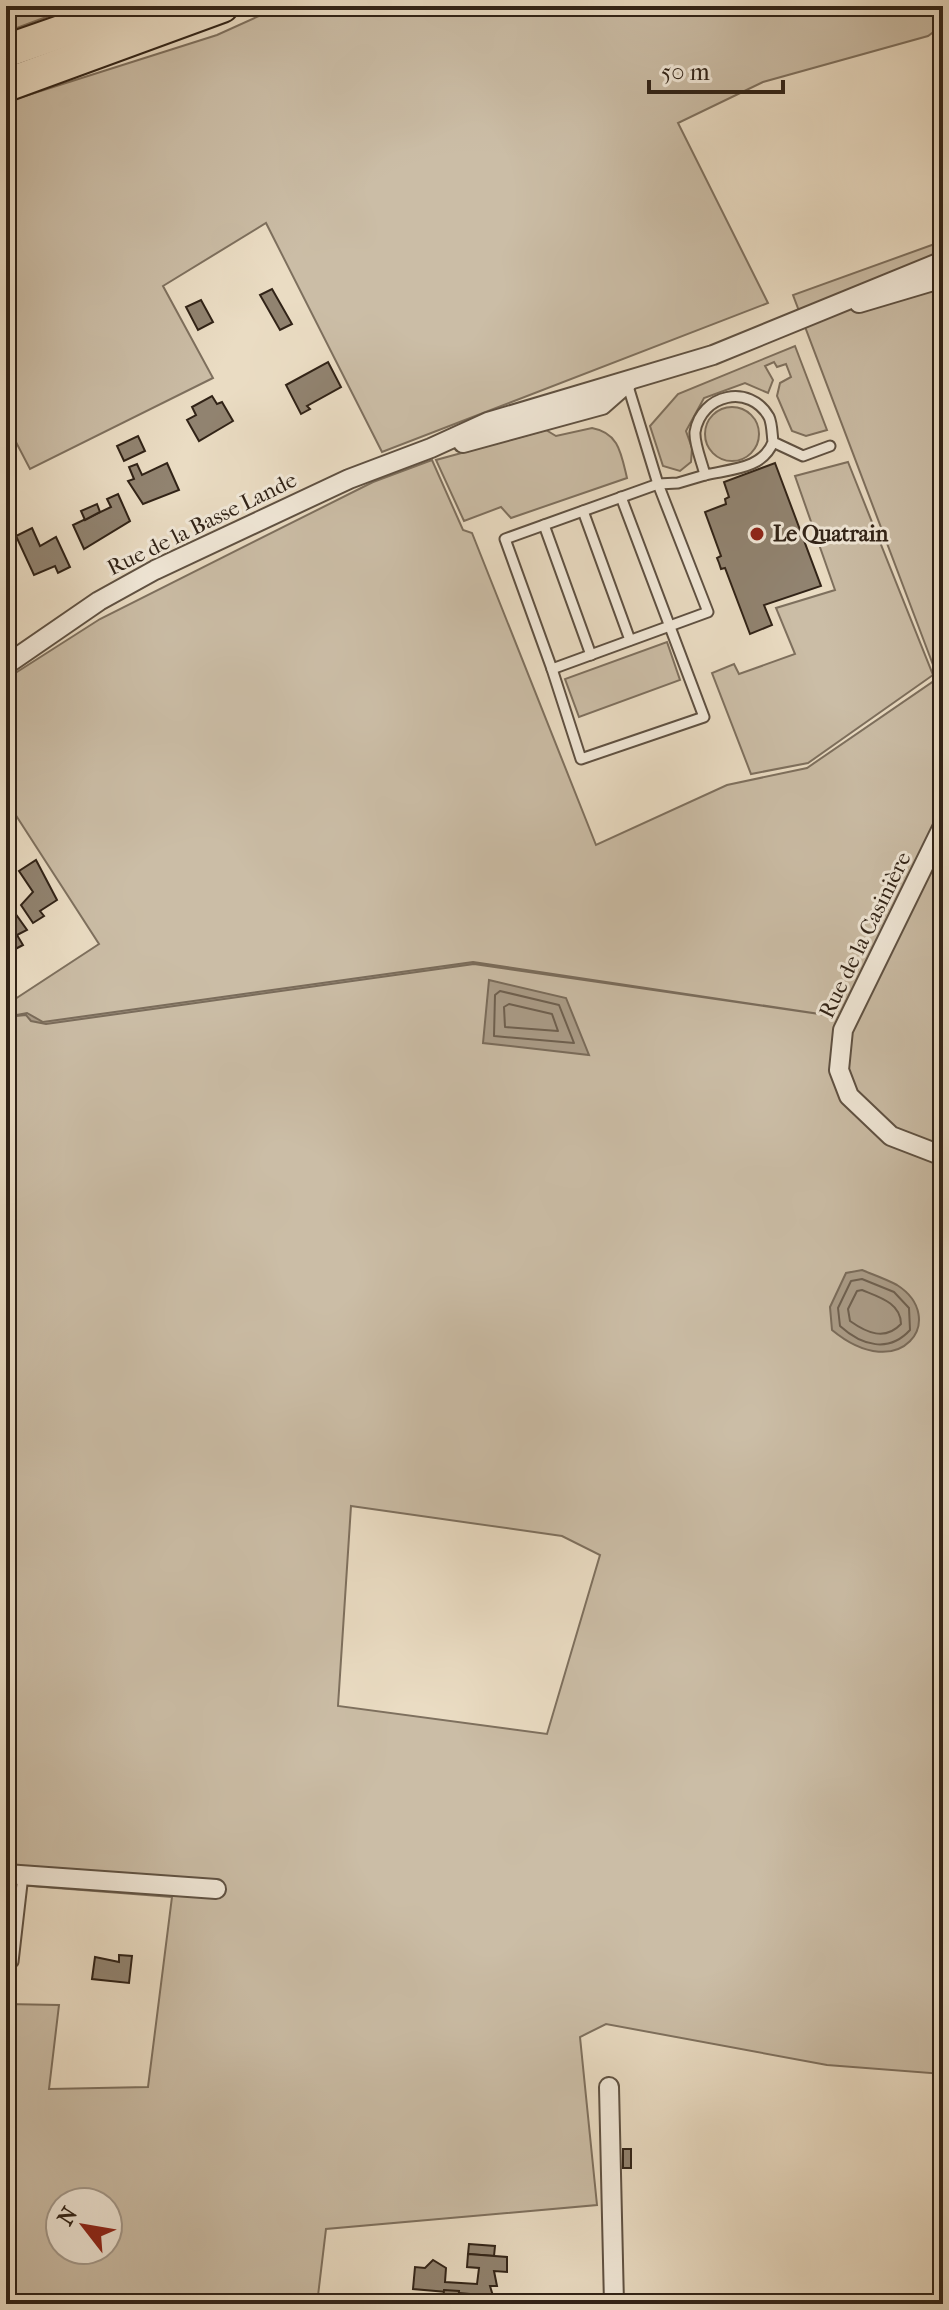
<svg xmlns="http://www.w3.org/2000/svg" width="949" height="2310" font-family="'IM FELL French Canon',serif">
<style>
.green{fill:#cbbda6;stroke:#7e705e;stroke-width:2;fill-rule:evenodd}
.water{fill:#ab9d89;stroke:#7a6c5b;stroke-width:2}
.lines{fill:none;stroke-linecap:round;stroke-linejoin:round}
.shore{stroke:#6e6050;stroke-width:2}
.building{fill:#918370;stroke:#312317;stroke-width:2}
.lane-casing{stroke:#5f5142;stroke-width:13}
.street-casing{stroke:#5f5142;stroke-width:22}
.highway-casing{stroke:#312317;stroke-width:36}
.lane{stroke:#f1e8d8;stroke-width:9}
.street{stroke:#f1e8d8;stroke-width:18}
.highway{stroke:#eadcc3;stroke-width:32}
.poi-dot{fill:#8f2418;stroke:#f1e8d8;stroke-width:3}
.labels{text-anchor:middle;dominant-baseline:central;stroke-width:6;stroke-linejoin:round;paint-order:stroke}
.street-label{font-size:22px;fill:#312317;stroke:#f1e8d8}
.poi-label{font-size:22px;font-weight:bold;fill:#312317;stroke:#f1e8d8;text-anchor:start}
</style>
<rect width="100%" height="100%" fill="#eadcc3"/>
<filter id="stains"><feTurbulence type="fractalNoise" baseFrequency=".0025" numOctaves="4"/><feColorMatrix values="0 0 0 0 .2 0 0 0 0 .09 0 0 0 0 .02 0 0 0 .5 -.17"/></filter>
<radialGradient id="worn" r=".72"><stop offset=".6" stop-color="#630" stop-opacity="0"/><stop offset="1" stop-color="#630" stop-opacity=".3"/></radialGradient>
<g class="green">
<path d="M6,6H76L6,32Z"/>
<path d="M281,6H943V25L928,36L763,82L678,123L768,303L382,452L266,223L163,286L213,378L30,469L6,423V102L217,35Z"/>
<path d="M943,241V2074L827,2065L606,2024L580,2037L597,2205L326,2229L317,2304H6V2004L59,2005L49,2089L148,2087L172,1897L6,1884V1005L99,944L6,800V679L100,619L373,482L432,460L463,530L472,533L596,845L727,785L807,768L938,678L793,295ZM351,1506L562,1536L600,1555L547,1734L338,1706ZM60,2202H108V2250H60Z"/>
<path d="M795,346L827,430L806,436L792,431L777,396L780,383L791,377L786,364L777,367L774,362L765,366L773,380L768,393L745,383L704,398L686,431L692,448L691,462L680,471L663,466L650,426L678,394Z"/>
<circle cx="732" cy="434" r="27"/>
<path d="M592,428C619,433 621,453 627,478L511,518L501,507L464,521L436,460L546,430L556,436Z"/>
<path d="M848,462L933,675L808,763L751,774L712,673L734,664L739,674L795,654L776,608L835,590L795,476Z"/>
<path d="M667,642L680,680L579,717L565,679Z"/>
</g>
<g class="water">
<path d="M473,962L833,1016L474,964L46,1024L31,1021L26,1015L6,1017L27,1013L43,1022Z"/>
<path d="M489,980L566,998L589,1055L483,1043Z"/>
<path d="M862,1270C874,1275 886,1279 897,1285C949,1318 901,1387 832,1330L830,1307L846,1273Z"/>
</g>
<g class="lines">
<g class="shore">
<path d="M500,991L559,1005L574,1043L494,1036L495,995Z"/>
<path d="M509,1004L552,1014L558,1031L505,1027L504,1007Z"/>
<path d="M862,1279L894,1292L909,1308L910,1330C889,1353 862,1346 840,1326L838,1308L851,1281Z"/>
<path d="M862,1290C879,1297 901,1303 901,1324C885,1341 867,1333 850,1321L848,1309L857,1291Z"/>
</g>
</g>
<g class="building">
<path d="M272,289L292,324L280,330L260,295Z"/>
<path d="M201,300L213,322L198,330L186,307Z"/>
<path d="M328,362L341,387L307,406L310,409L301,414L286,385Z"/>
<path d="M212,396L217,404L222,402L233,421L199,441L187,420L196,415L192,407Z"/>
<path d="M138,436L145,451L124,461L117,446Z"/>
<path d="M167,463L179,490L143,504L128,481L134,479L129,467L137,464L142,475Z"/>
<path d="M775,463L821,586L764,605L772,625L750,634L725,568L721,569L719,563L717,558L721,556L705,512L726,504L725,499L729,497L724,482Z"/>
<path d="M118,494L130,521L84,549L73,525L111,507L107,499Z"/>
<path d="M97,504L100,512L85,520L81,511Z"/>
<path d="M32,528L40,546L56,537L70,567L58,573L55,566L34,575L16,536Z"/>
<path d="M36,860L57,900L40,911L44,916L33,923L21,905L33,892L19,871Z"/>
<path d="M15,913L27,930L17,935L23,945L6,954V919Z"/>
<path d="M119,1955L132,1956L129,1983L92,1979L95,1957L119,1962Z"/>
<rect x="623" y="2149" width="8" height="19"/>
<path d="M469,2244L495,2246L494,2256L468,2254Z"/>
<path d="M468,2254L507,2257V2272L494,2271L497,2286H490L493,2296L413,2289L415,2267L425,2268L433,2260L446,2268L445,2282L477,2284L479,2268L467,2267Z"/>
<path d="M444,2290L459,2291L458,2304L443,2303Z"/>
</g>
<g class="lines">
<g class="lane-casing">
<g id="lane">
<path d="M627,383L658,484L678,483L705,475"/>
<path d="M773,442C763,469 731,469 705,475C702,462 694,444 695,432C701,394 750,383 769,417C772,423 772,434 773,442L803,456L830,446"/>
<path d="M658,484L708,612L552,669L505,539Z"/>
<path d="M583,511L630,640"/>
<path d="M544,525L591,655"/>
<path d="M552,669L581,759L704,717L621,497"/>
<path d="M13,1962L23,1875"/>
</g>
</g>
<g class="street-casing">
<g id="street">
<path d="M859,303L943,278"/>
<path d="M463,443L602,405L627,383"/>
<path d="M6,665L99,601L155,570L349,479L431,448L488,422L713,355L943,261"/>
<path d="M943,826L843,1030L839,1070L849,1096L891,1136L943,1156"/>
<path d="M6,1874L216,1889"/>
<path d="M609,2087L614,2304"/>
</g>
</g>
<g class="highway-casing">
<g id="highway">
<path d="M6,51L135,6"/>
<path d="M6,85L222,6"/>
</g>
</g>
<use href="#lane" class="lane"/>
<use href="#street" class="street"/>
<use href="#highway" class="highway"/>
</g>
<circle class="poi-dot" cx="757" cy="534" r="8"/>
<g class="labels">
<g class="street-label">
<text transform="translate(202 524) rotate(-26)">Rue de la Basse Lande</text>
<text transform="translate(865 935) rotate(-64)">Rue de la Casinière</text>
</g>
<g class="poi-label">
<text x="773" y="534">Le Quatrain</text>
</g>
</g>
<rect width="949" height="2310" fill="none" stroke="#eadcc3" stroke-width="32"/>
<rect x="8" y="8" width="933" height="2294" fill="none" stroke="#312317" stroke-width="4"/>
<rect x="16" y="16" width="917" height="2278" fill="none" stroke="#312317" stroke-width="2"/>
<g transform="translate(84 2226) rotate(301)"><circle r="38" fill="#f1e8d8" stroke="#a4998b" stroke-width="2"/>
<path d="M0-6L14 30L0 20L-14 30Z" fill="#8f2418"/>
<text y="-12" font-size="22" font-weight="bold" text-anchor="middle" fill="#312317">N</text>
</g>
<path d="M649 80v12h134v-12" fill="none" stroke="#312317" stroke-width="4"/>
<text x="661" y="80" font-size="24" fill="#312317" stroke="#f1e8d8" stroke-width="6" paint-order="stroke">50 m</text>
<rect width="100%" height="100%" filter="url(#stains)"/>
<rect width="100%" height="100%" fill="url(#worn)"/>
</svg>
